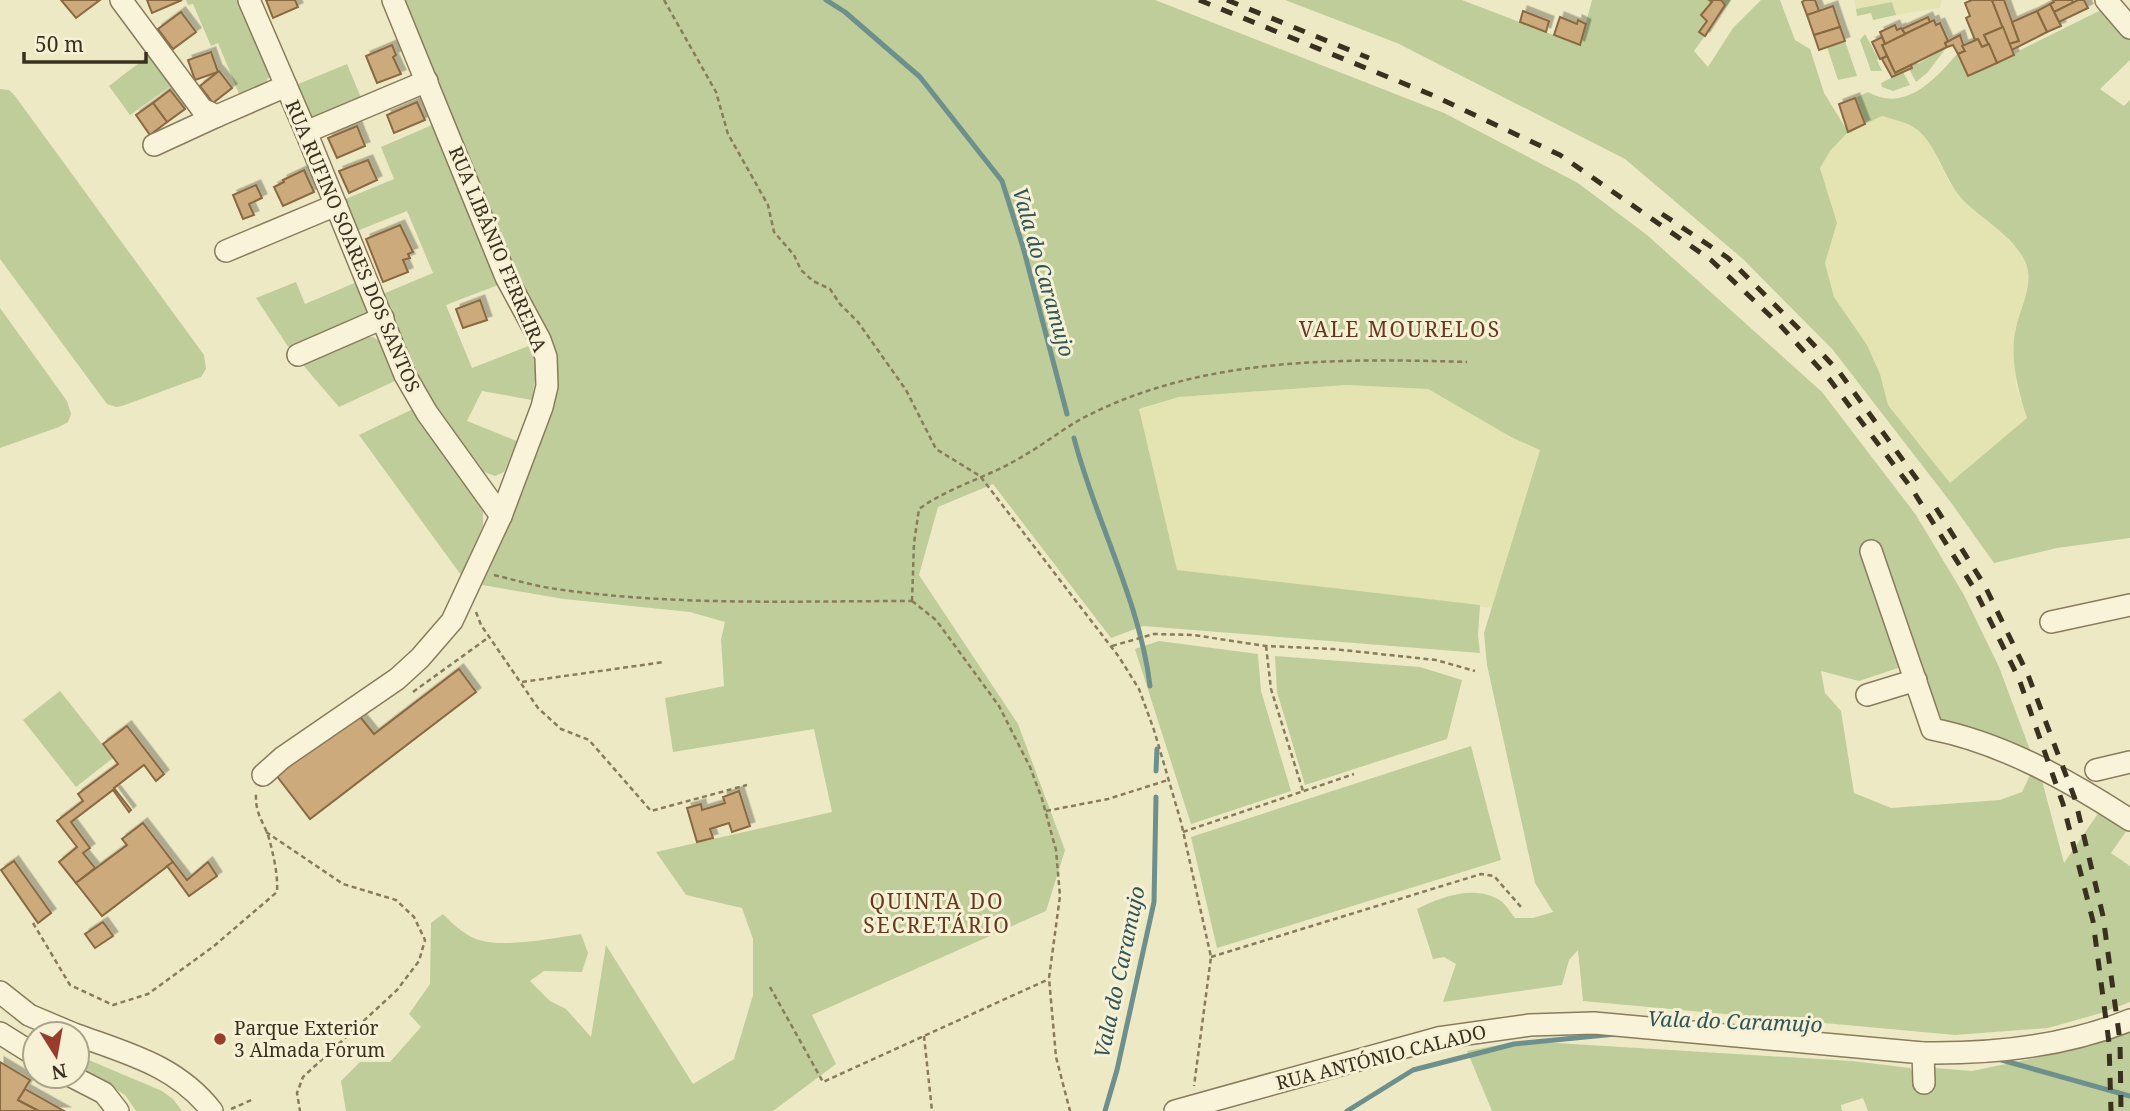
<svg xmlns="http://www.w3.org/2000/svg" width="2130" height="1111" font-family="'Noto Serif',serif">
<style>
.farmland{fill:#e4e4b3}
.green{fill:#becd99}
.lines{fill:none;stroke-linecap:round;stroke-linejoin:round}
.stream{stroke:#6d908d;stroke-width:5}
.building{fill:#ccaa7b;stroke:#896941;stroke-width:2;filter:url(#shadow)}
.minor-casing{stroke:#897b5b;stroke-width:24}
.path{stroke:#897b5b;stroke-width:2.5;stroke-dasharray:5 3.5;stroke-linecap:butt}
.minor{stroke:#f9f4d9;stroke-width:21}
.rail{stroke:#3a301f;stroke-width:5;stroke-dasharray:12 12;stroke-linecap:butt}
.poi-dot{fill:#983c2b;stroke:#f6f1d5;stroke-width:2.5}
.labels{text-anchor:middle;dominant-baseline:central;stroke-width:6;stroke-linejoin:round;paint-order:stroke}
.street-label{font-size:19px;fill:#3a301f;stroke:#f6f1d5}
.poi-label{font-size:19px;fill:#3a301f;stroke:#f6f1d5;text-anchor:start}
.water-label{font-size:21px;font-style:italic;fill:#2e5559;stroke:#f6f1d5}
.neighbourhood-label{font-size:21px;letter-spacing:2px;fill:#66391e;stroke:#f6f1d5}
</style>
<defs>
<filter id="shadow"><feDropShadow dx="4.5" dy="-4.5" stdDeviation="0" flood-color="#0004"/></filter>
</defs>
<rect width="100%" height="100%" fill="#eee9c5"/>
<g class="farmland">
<path d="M1855,0H1942L1940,8L1896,15L1892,2L1856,9Z"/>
<path d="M1810,49L1824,93L1848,131L1882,116L1903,122L1920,131L1933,149L1949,182L2023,254L2028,269L2029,284L2015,331L2016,384L2027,418L1950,484L1888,405L1880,374L1867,345L1834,297L1825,263L1837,223L1820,168Z"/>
<path d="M1346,385L1428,389L1511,437L1540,449L1492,608L1176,570L1139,410L1179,397Z"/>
</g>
<g class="green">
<path d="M186,0H238L268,69L269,77L266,82L239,94L218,43L211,46L193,4L188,5Z"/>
<path d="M404,0H1155L1444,113L1578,183L1647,235L1822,392L1916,515L1964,595L1999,667L2033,758L1938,722L1904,666L1859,681L1821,671L1825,693L1841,711L1854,793L1891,808L2000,800L2022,792L2031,773L2041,777L2064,863L2099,812L2127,830L2111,853L2130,866V1002L2101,1013L2048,1028L1955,1035L1583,1001L1578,950L1569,960L1562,985L1443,1002L1456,964L1444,957L1433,959L1417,909C1441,897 1475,884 1501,901C1506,905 1511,913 1515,918H1533L1553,912L1535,883L1487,665L1484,633L1540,450L1511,437L1428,389L1346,385L1179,397L1139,409L1177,570L1480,605L1478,635L1480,653L1143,626L1111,638L993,484L938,507L919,575L1018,724L1065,850L1046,911L812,1015L836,1064L773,1111H346L341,1081L360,1062H390L421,1027L409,1014L430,984L431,923L443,914C454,925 467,938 483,941C508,947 555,938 581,934L588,953L582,972L544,971L530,981L550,1001L566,1009L591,1037L606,945L693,1084L734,1059L753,995V939L742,908L686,895L656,852L832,812L814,729L673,752L665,698L724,686L721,640L725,622L690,612L564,599L482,585L524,489L558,376L553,346L529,310Z"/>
<path d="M1285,0H1462L1580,45L1592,0H1731L1694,51L1708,67L1733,28L1761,0H1780L1795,40L1810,49L1824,93L1848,132L1830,151L1820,168L1837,223L1825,263L1834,297L1867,345L1880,374L1888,405L1950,483L2027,418C2018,391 2009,356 2016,328C2020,309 2031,290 2028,271C2024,243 1983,220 1964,201C1945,181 1940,153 1921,133C1912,123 1895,120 1882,116L1865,124L1855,98L1868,92C1904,113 1935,80 1956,55L1958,54L1968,76L2101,10L2130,39V60L2100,89L2124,106L2130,100V538L2057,548L1994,563L1952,504L1833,350L1743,259L1625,159L1397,43Z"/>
<path d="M1892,2L1896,15L1873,20L1871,13L1857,16L1856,9Z"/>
<path d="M1865,34L1878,58L1877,60L1882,71H1871L1860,40Z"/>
<path d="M1845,41L1857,76L1838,80L1827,47Z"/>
<path d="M1947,47L1927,73L1916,82L1909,69Z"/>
<path d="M148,56L171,86L130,115L109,86Z"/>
<path d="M347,64L362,100L314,118L311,117L296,85Z"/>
<path d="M1903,72L1910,85L1893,91L1882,87L1881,83Z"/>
<path d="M0,89L9,90L15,96L204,355L206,369L201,377L122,406L116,407L107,404L0,259Z"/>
<path d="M432,125L498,285L446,305L472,368L531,345L537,367L532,400L482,391L467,421L517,441L504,472L495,476L481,471L437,410L424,388L383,294L433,273L407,211L357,231L343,200L394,179L381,147Z"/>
<path d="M296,282L305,304L357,282L367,306L366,314L360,319L289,348L256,298Z"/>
<path d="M0,308L67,401L71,414L68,422L59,427L0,448Z"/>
<path d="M368,337H373L381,342L397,380L339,407L303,365Z"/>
<path d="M413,409L483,512V526L461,575L359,435Z"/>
<path d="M1159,641L1258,654L1261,691L1291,791L1191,824L1135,649Z"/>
<path d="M1275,656L1420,667L1462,680L1447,739L1305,785L1277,692Z"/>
<path d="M60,691L113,758L76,787L23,720Z"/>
<path d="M1471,746L1501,860L1217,948L1191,837Z"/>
<path d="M2130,1032V1111H1868L1863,1098L1841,1105L1842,1111H1492L1467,1051L1522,1041L1852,1061L1910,1068L1915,1076L1928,1075L1935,1068L1972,1071L2088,1047Z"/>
<path d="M77,1055L162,1091L173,1099L182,1111H136L125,1095L77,1064Z"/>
</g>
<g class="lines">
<g class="stream">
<path d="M826,0L845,12L920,77L1002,181L1023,247L1067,414"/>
<path d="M1074,438C1095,520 1140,601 1150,686"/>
<path d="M1156,771L1157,749"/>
<path d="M1998,1059L2130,1096"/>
<path d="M1105,1111L1117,1070L1154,902L1156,797"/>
<path d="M1347,1111L1413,1070L1514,1044L1616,1034"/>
</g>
</g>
<g class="building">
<path d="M61,0H100L76,18Z"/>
<path d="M147,0H182L152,13Z"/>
<path d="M266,0H295L298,7L273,18Z"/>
<path d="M1709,0H1721L1725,5L1705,36L1699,32L1707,21L1701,15L1712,2Z"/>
<path d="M1805,0H1815L1819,11L1807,15L1802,2Z"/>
<path d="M1972,0H1992L2003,27L1984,35L1989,44L1982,47L1978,39L1975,40L1966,18L1970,16L1965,3Z"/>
<path d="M1992,0H2004L2019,41L2009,44Z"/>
<path d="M2053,0H2072L2073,3L2054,12L2050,4L2054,2Z"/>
<path d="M2078,0H2084L2088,8L2059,22L2054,12Z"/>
<path d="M2050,4L2061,26L2047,32L2037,11Z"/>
<path d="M1833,6L1840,27L1814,35L1807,15Z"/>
<path d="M1523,11L1549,21L1546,32L1520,22Z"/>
<path d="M2037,11L2047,32L2012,50L2009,44L2019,41L2012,22Z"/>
<path d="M181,12L196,32L173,49L158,29Z"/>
<path d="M1560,17L1577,24L1578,20L1586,24L1580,45L1554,35Z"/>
<path d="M1928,17L1930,22L1905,34L1902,29Z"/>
<path d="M1934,20L1936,25L1940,23L1948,41L1945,43L1947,47L1895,73L1882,45Z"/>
<path d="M1895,25L1897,30L1901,28L1905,34L1885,44L1880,32Z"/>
<path d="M1840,27L1845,41L1819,50L1814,35Z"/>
<path d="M2003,27L2014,55L1997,63L1984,35Z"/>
<path d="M1960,35L1965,51L1958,54L1953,45L1947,47L1945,43Z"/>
<path d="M1882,37L1885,44L1882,45L1887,56L1880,59L1872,42Z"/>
<path d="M1978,39L1982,47L1989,44L1997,63L1968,76L1958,54L1965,51L1962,46Z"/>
<path d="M392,45L396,55L393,57L401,74L377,83L366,56Z"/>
<path d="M211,52L218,72L195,80L188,60Z"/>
<path d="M1887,56L1895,73L1911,65L1912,68L1892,77L1882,59Z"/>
<path d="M219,71L232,88L213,103L200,86Z"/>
<path d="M170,90L185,109L167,122L153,103Z"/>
<path d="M1855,98L1865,124L1848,132L1839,104Z"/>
<path d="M417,102L425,120L394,133L387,115Z"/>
<path d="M153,103L167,122L150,135L136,115Z"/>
<path d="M357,126L365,146L337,158L328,138Z"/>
<path d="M368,160L377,180L349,193L339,171Z"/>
<path d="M304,170L314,192L283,206L274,187L284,182L283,180Z"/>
<path d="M256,185L262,198L249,204L254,215L243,219L233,195Z"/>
<path d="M400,225L413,252L408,254L410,258L403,260L408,272L383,282L366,239Z"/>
<path d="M480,300L487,320L463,328L456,309Z"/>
<path d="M459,669L476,692L310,819L276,775L357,713L374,734Z"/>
<path d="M127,726L164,774L156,781L144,765L114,788L131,810L129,812L113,790L71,822L90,848L83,853L95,868L76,883L59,862L77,847L57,821L83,801L78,794L118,764L103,744Z"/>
<path d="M739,791L750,826L732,832L729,823L710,829L713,838L697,842L687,808L701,804L702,810L725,803L723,797Z"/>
<path d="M143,823L173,862L102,916L76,883L127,845L122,839Z"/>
<path d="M14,861L51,913L38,923L1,870Z"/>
<path d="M173,862L187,880L208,862L217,876L189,896L167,866Z"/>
<path d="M103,922L113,936L95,948L85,934Z"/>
<path d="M0,1062L30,1080L18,1100L39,1111H0Z"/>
<path d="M25,1089L64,1111H39L18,1100Z"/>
</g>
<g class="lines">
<g class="minor-casing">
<g id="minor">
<path d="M121,0L202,109L217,116L286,86"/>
<path d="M249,0L306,132L405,375L427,413L501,516"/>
<path d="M2106,0L2130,28"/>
<path d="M306,132L427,81"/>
<path d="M154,145L217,116"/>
<path d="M226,251L336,205"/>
<path d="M298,355L383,318"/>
<path d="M1871,551L1932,729C2003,743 2070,781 2130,820"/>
<path d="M2051,622L2130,605"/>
<path d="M1867,695L1916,680"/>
<path d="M2096,770L2130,762"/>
<path d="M263,775L282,758L397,679L420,658L452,621L501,516L542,407L547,386L546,357L540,340L506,277L393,0"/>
<path d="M0,992L29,1015L74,1034"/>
<path d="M0,1033L35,1055"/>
<path d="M77,1035C129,1054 177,1066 212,1111"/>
<path d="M1923,1053L1924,1083"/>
<path d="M71,1076L104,1093L118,1111"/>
<path d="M1175,1111L1438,1038L1530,1025L1594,1023L1923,1053C1993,1054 2064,1047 2130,1020"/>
</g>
</g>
<g class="path">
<path d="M664,0L716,92L728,134L768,205L774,232L794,255L801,270L813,281L830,289L840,304L858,322L906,390L936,449L980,476L1119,657L1139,689L1154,730L1181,822L1211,957L1194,1086"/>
<path d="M494,575C515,580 535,586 556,589C674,606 793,601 912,601"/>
<path d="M912,601L914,543L919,509C949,487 986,478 1018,459C1040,447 1060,431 1081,419C1198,357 1338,358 1467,362"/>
<path d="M912,601L936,620L999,706L1030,767L1042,799L1056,850L1060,896L1049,978L1056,1057L1070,1111"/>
<path d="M476,612L481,625L538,708L561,729L589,740L651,811L747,785"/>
<path d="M1112,646L1154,634L1193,635L1266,646L1333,649L1436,660L1475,671"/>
<path d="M1266,646L1271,689L1303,791"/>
<path d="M522,682L664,662"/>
<path d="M413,692L489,637"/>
<path d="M1046,811L1108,799L1168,780"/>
<path d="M266,832L343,884L396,900L414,917L425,940L419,961L397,990L303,1077L297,1093L300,1111"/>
<path d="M1183,832L1354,774"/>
<path d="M33,923L70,985L113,1005L148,994L214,946L277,892C278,875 274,858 270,842C265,822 255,817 256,793"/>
<path d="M1211,957L1481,874L1494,876L1521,907"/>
<path d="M770,987L823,1082L1049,979"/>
<path d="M924,1036L932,1111"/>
<path d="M231,1109L254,1099"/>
</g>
<use href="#minor" class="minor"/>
<g class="rail">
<path d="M1199,0L1432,95L1560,155L1711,260L1780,325L1830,380L1912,489L1975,590L2019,679L2063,804L2093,921L2109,1043L2111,1111"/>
<path d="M1227,0L1369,58"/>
<path d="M1662,214L1728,258L1798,328L1840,373L1921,485"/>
<path d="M1936,508L1985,586L2028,675L2075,799L2103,916L2120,1041L2121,1111"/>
</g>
</g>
<circle class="poi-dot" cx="220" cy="1039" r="7"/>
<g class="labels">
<g class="street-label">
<text transform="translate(353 246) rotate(67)">RUA RUFINO SOARES DOS SANTOS</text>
<text transform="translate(498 249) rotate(67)">RUA LIBÂNIO FERREIRA</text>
<text transform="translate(1381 1057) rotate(-14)">RUA ANTÓNIO CALADO</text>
</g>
<g class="poi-label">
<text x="234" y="1028">Parque Exterior<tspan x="234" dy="22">3 Almada Forum</tspan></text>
</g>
<g class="water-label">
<text transform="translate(1044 272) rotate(74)">Vala do Caramujo</text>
<text transform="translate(1119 972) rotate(-78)">Vala do Caramujo</text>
<text transform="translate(1735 1021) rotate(2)">Vala do Caramujo</text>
</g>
<g class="neighbourhood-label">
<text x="1400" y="329">VALE MOURELOS</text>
<text x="937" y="901">QUINTA DO<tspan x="937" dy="24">SECRETÁRIO</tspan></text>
</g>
</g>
<g transform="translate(56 1055) rotate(169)"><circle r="33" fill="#f6f1d5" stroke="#aba48c" stroke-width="2"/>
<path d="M0-5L12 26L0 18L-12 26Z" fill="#983c2b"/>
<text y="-10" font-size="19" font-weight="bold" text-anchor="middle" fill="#3a301f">N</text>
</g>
<path d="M24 52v10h122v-10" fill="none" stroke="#3a301f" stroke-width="3.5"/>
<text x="35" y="52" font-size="21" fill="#3a301f" stroke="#f6f1d5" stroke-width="5" paint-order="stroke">50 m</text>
</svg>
